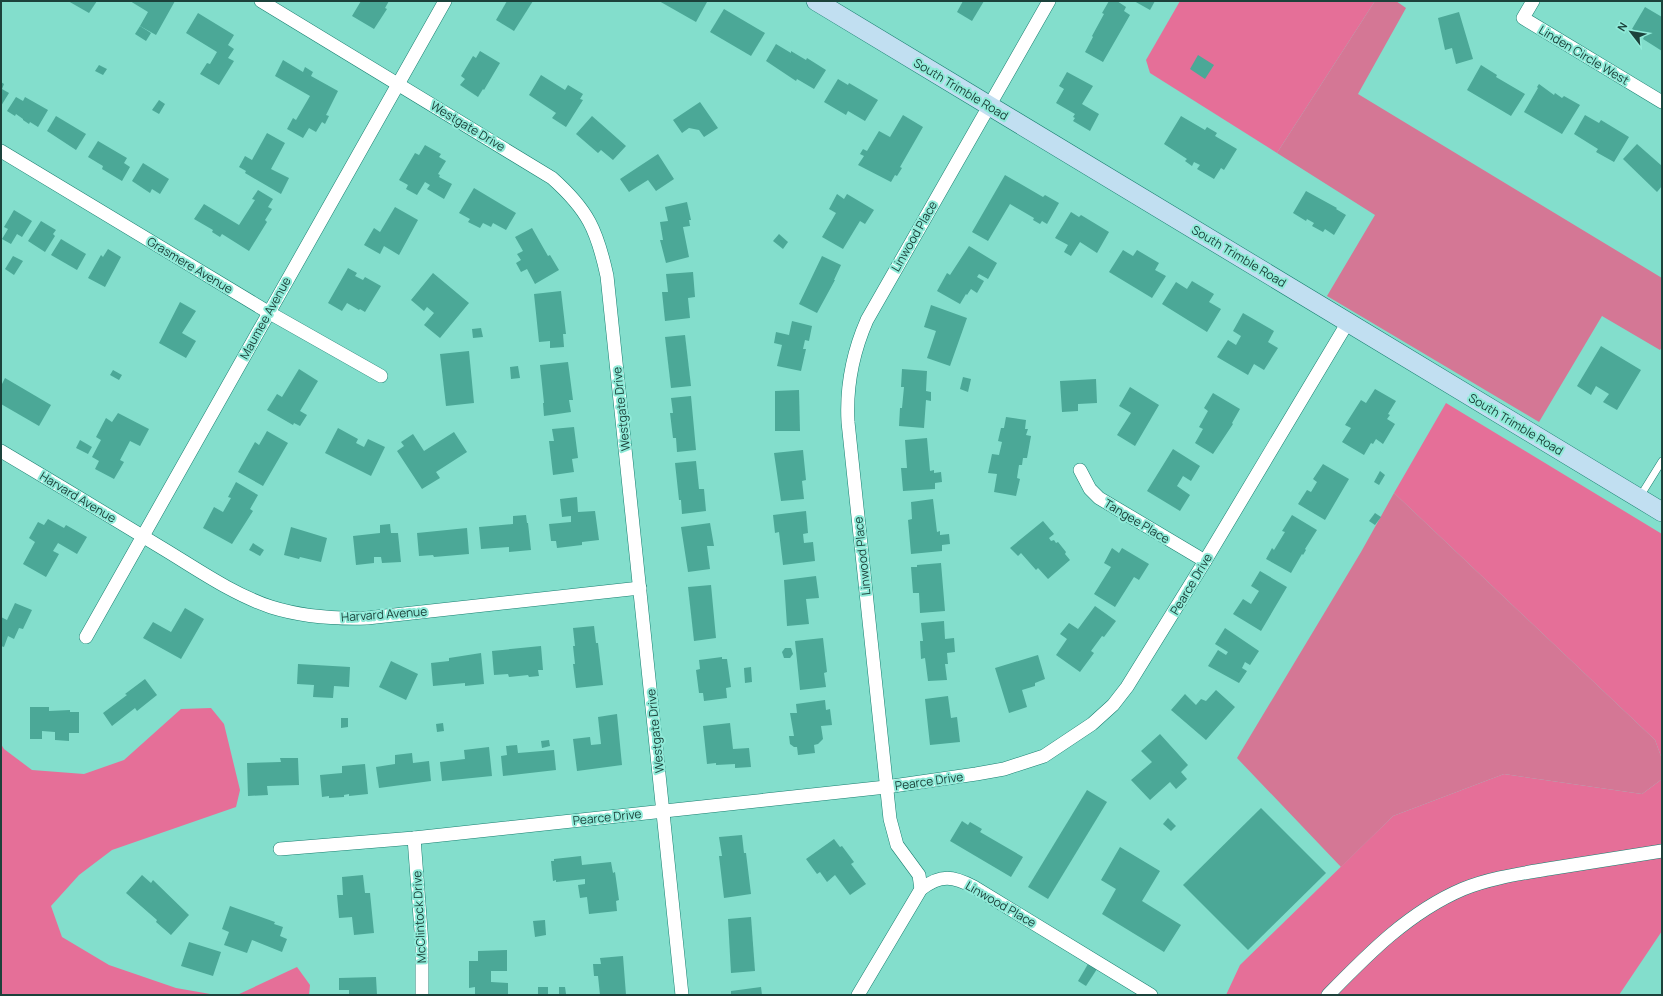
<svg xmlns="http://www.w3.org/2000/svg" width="1663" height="996" font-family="Manrope,sans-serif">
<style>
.green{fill:#d47795}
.forest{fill:#e56f98}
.building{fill:#4ba897}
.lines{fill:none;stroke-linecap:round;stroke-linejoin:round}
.service-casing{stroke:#177f70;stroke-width:8}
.minor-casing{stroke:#177f70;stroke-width:14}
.secondary-casing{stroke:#177f70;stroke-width:20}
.service{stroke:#fff;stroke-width:7}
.minor{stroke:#fff;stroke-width:13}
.secondary{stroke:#c1dff1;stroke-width:19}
.labels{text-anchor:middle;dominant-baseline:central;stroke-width:4;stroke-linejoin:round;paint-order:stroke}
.street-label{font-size:12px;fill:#1c423b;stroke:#90ebd9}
</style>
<rect width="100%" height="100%" fill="#83decc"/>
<g class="green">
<path d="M1375,1H1396L1406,8L1358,94L1662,278V347L1660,350L1602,316L1539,422L1327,296L1375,215L1277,153Z"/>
<path d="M1394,493L1655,740L1662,759V779L1642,794L1504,774L1393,816L1341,867L1237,758L1361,552Z"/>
</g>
<g class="forest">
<path d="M1180,1H1375L1277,153L1150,73L1146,60Z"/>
<path d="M1446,403L1662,534V759L1655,740L1394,493Z"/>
<path d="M211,708L224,724L240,790L236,807L112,850L79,875L51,906L62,937L109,965L176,988L216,995H1V744L4,749L32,770L84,774L124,760L181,709Z"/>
<path d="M1504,774L1642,794L1662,779V931L1619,995H1226L1240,965L1393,816Z"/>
<path d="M297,967L310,985L309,995H237Z"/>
</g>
<g class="building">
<path d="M68,1H97L89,13Z"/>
<path d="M130,1H175L156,35L140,26L148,12Z"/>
<path d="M361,1H389L385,8L387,9L374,29L352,16Z"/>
<path d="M507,1H533L514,31L496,20Z"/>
<path d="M659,1H704L707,2L696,22Z"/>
<path d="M963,1H984L972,21L957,12Z"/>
<path d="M1109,1H1117L1126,7L1124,11L1130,15L1103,62L1085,52L1093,37L1092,36L1104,14L1102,13Z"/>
<path d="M1134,1H1155L1150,10Z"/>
<path d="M1645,7L1662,17V51L1643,39L1644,37L1632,29Z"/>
<path d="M724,9L765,33L751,56L710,32Z"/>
<path d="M1459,12L1473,59L1456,64L1452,48L1445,50L1438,18Z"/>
<path d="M198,13L234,35L228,45L234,49L228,58L234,61L219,85L200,74L207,63L210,64L217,52L186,33Z"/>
<path d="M140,26L151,33L146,41L135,34Z"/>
<path d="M776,44L791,53V51L806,60L807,58L826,70L814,89L797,79L796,81L766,61Z"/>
<path d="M480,51L500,63L484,90L483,89L478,97L460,85L465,79L461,76L473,56L476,58Z"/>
<path d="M1198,55L1214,65L1205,79L1190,69Z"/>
<path d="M283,60L303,72L305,67L313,72L311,76L338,91L326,115L329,116L325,124L322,122L316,132L309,128L303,138L287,129L293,118L296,120L310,96L275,76Z"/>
<path d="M99,65L107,69L103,75L95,71Z"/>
<path d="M1481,65L1497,75L1496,77L1525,94L1511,116L1467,90Z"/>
<path d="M1067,72L1093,86L1082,104L1099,114L1090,131L1073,121L1075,118L1073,117L1075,114L1056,103L1064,89L1059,86Z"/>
<path d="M541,75L565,90L568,85L583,94L580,99L583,100L566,127L552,118L556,113L529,95Z"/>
<path d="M838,79L848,85L849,83L878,100L865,121L848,111L846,115L824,102Z"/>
<path d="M1,82L4,84L2,89L9,93L1,106Z"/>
<path d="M1539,84L1554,95L1555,93L1562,98L1564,96L1580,105L1562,134L1524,112L1538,88L1537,87Z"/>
<path d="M16,97L23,101L25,97L48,110L38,127L30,122L29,124L23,120V119L16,114L15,116L7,111Z"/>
<path d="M159,100L165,104L159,114L152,110Z"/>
<path d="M700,102L718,128L704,137L699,130L689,128L682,133L673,120Z"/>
<path d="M903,115L923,127L900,167L902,168L897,176L895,175L891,182L858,165L864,156L860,154L863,149L867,151L879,131L890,137Z"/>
<path d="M1585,115L1599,123L1601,120L1629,137L1614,162L1596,152L1598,149L1574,134Z"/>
<path d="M56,116L86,134L76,150L47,131Z"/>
<path d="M592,116L626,146L613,160L601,150L598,153L576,134Z"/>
<path d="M1181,116L1205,130L1207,127L1217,133L1215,136L1237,149L1224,170L1221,168L1214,179L1197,169L1200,165L1194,162L1192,166L1185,161L1187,159L1164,144Z"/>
<path d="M267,133L285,143L271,169L289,178L281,194L245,173L246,171L239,167L245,156L252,160Z"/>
<path d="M98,141L127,158L124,163L130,167L122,181L102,169L103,166L88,157Z"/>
<path d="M1637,144L1662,166V186L1657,192L1623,159Z"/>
<path d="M425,145L441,154L439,157L446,161L438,174L440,175L439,177L452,184L444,199L427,189L430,185L425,182L417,195L406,189L408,185L399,180L415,153L419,155Z"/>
<path d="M658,154L674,179L656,191L648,180L629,192L620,179Z"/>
<path d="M143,163L169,179L160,194L152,189L150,193L132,181Z"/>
<path d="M1005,175L1043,197L1045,195L1059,203L1047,224L1042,221L1040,224L1033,220L1034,218L1010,204L988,241L972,232Z"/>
<path d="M474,188L516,213L506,230L493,223L491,227L483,223L480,228L468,222L470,219L459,213Z"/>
<path d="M258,190L273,199L268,207L272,209L265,220L267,222L249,251L222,234L220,237L212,232L213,230L194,219L204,204L239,225L255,200L252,199Z"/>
<path d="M1306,191L1337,208L1336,209L1346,215L1334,235L1325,229L1323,232L1312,226L1314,223L1307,219L1306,221L1293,213Z"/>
<path d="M837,194L844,199L847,194L874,210L865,224L860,221L843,249L822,237L836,213L829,209Z"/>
<path d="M687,202L691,220H689L690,226L683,227L689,257L666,263L660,240H663L660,222L668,221L665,207Z"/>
<path d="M395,207L418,220L399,255L384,246L380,254L364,245L374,228L380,232Z"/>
<path d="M14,210L32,221L22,237L17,234L11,244L2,239L8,229L4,227Z"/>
<path d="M1071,212L1079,217L1081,215L1109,232L1097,253L1080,242L1071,256L1064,252L1068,245L1055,238Z"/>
<path d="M41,221L56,230L53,234L55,236L45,252L28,241Z"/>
<path d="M532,228L548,256L550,255L559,270L535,284L527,269L521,272L516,263L521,260L517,254L523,251L515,237Z"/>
<path d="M779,234L788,242L783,249L773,241Z"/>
<path d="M61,239L86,254L77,270L51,255Z"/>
<path d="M969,246L997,263L988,279L979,274L977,277L984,281L977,293L971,289L967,295L966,294L960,304L937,291L947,273L950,275Z"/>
<path d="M108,249L121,257L105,287L88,278L101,255L103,257Z"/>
<path d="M1123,250L1133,256L1137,250L1159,263L1155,270L1166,276L1152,298L1109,272Z"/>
<path d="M13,256L23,261L14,275L5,269Z"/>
<path d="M822,256L841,265L834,280H835L817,313L799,304Z"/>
<path d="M348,268L357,273L355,276L363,280L365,277L381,286L365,312L360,309L359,310L347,303L342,311L328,303Z"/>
<path d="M693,272L695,297L688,298L690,318L665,321L662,292H668L666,274Z"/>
<path d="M433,273L469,303L440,338L424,325L434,313L427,307L424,311L411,300Z"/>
<path d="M1192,281L1214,294L1209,302L1221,309L1207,332L1162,304L1176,282L1187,289Z"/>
<path d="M561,291L566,334H563L564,347L550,348V341L539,342L534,294Z"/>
<path d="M180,302L196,311L182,333L196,341L186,358L159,343Z"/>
<path d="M931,305L967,318L950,366L927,358L936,331L924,327Z"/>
<path d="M1243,313L1274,331L1268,342L1278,348L1264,370L1254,364L1248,375L1217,357L1228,340L1236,345L1241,336L1233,331Z"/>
<path d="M792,321L812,326L809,341L805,340L803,349H806L801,371L777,366L782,345L774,343L776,332L789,335Z"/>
<path d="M481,328L483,337L473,338L472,329Z"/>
<path d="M685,335L691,386L671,388L665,337Z"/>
<path d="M1601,346L1641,370L1617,410L1603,402L1609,394L1596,386L1591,395L1577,386Z"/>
<path d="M469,351L474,403L446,406L440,354Z"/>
<path d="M568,362L573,400H569L571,412L544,416L543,403H544L540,365Z"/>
<path d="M518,366L520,378L511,379L510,367Z"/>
<path d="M299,369L318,381L300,411L307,415L300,426L294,423L293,425L267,410L277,394L282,397Z"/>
<path d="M902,369L927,371L926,391L931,392V401L926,400L924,428L899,426L900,408H902L904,387H901Z"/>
<path d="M113,370L122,375L119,380L110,375Z"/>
<path d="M963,377L971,379L968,392L960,389Z"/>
<path d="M5,378L51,405L39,426L1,404V386Z"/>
<path d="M1096,379L1097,403L1078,404V411L1062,412L1060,381Z"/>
<path d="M1130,387L1159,405L1135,446L1117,435L1131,413L1119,406Z"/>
<path d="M1375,389L1396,401L1388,414L1390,415L1387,419L1395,424L1383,444L1376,439L1373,444L1371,443L1364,455L1342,442L1351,428L1345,425L1361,400L1366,403Z"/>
<path d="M799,390L800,431H775V391Z"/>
<path d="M1213,393L1240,409L1232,423L1233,424L1213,454L1195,443L1203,429L1199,427L1208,411L1204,408Z"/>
<path d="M691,396L696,450L677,452L676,438H673L670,413H673L671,398Z"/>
<path d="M118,413L149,429L140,446L130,441L120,460L124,462L114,479L95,469L99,461L92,457L101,440L96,437L106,418L112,422Z"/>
<path d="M1006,417L1026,420L1025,429H1028L1026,435L1031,436L1027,458H1023L1022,465H1019L1017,478L1020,479L1016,496L994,492L997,474L988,473L992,454L999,455L1002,442L998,441L1001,428H1004Z"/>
<path d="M574,427L578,458L572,459L574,472L553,475L549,441H554L552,429Z"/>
<path d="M338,428L358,439L356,443L364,447L368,439L385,447L371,476L325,453Z"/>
<path d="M267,431L288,443L263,486L238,472L255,442L259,445Z"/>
<path d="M454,432L467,452L436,472L440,478L422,489L397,451L404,446L401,442L413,434L424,451Z"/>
<path d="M927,438L930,471L934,470V473L941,472L942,482L935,483V489L903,491L901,468H907L905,440Z"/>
<path d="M80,440L92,447L88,454L76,448Z"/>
<path d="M1173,449L1200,466L1191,481L1183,476L1177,486L1190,495L1180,511L1147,491Z"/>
<path d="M803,450L806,480L802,481L804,499L781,501L774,453Z"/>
<path d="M696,461L699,489H704L706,511L682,514L681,500H679L675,463Z"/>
<path d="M1323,464L1349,479L1325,520L1298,504L1307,490L1311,492L1317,482L1313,479Z"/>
<path d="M1380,471L1385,475L1379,485L1374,482Z"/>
<path d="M236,482L258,495L250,509L253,511L232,544L203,528L214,507L223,512L231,498L228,497Z"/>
<path d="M577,497L578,512L595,511L599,540L582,542V545L557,548L556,541H551L549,524L571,522V516L562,517L560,499Z"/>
<path d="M933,499L937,532L940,531V535L949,534L950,544L942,545V551L911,554L908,520L912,519L911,502Z"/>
<path d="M806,511L808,533L803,534L804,543L813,542L815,561L783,565L779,532L775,533L773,515Z"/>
<path d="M1375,513L1381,517L1375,525L1369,521Z"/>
<path d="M526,515L527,523H528L531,550L509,552V547L481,549L479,527L513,524V516Z"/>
<path d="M1292,515L1317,530L1305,549L1306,550L1303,555L1302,554L1291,573L1266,559L1272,548L1274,550L1285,532L1282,531Z"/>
<path d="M48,519L64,528L66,525L87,537L77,554L58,543L53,551L59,554L46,577L23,564L35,542L29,538L38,522L44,525Z"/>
<path d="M1043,521L1054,534L1049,538L1051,541L1054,540L1056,543L1058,542L1066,552L1065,554L1070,560L1048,579L1038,568L1036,570L1021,553L1018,556L1010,548Z"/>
<path d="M710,523L714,546H707L710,569L688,572L681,527Z"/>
<path d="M390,524L391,533H398L401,562L382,563L381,557H374V563L356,565L353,536L380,533V525Z"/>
<path d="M291,527L327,538L321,562L300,557L299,559L284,555Z"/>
<path d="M467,528L469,554L434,557L433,555L419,556L417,533Z"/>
<path d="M253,543L264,550L260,556L249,550Z"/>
<path d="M1112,548L1119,553L1122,548L1149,564L1139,580L1134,577L1115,607L1094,594L1111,567L1104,563Z"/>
<path d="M941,563L945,611L920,613L919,593H913L911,567H917V565Z"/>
<path d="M1260,571L1287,587L1261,631L1233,614L1243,599L1251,604L1259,591L1251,586Z"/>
<path d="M816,576L819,598L806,599L809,624L787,626L784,580Z"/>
<path d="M711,585L716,638L694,641L688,587Z"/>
<path d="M15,603L32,610L23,629L19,628L14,639L8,636L4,647L1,646V617L7,620Z"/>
<path d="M1095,606L1116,621L1104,637L1102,636L1091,651L1094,653L1080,672L1056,655L1067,639L1060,634L1069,623L1078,629Z"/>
<path d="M185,608L204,619L181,659L143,638L153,622L171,632Z"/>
<path d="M944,621L945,639L954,638L955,652L947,653L948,664H945L947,680L928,681L925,658L921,659L920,641H923L921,623Z"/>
<path d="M594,626L596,643H598L603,685L576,688L573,664H575L573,646H575L573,628Z"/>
<path d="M1225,628L1259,651L1250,665L1245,662L1242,668L1247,671L1239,683L1208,666L1218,650L1226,655L1228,652L1215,644Z"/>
<path d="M823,638L827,672L824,673L826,687L800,690L795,641Z"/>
<path d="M541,646L543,670H538L539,676L529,677L528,675L509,677L508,674L494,675L492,651Z"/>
<path d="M785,648H791L793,654L790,658H784L782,652Z"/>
<path d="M481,653L484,684L465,686V683L433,686L431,663L449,661V658Z"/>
<path d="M1038,655L1045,679L1035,683V686L1022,690L1027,707L1009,713L995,668Z"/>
<path d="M722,657V659H727L731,687L726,688L727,698L704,701L703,693H699L696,670L700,669L699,660Z"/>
<path d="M391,661L418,674L406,700L379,687Z"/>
<path d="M298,664L350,667L349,687L334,686L333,698L313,697L314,685L297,684Z"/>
<path d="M751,667L752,682L745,683L744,668Z"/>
<path d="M145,679L157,695L137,711L135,708L112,726L103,713L127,695L125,694Z"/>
<path d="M1216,690L1235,707L1206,740L1171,710L1185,694L1196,705L1201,699L1206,701Z"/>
<path d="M948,696L951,718L957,717L960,742L930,745L925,699Z"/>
<path d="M825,700L826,710L830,709L832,725L821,726L823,739L818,744L814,745L815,753L798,755L797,747H794L790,744L789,736H794L790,713H797L796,704Z"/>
<path d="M30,707H49V711L70,710V712H79V733H69V741L55,740V732L42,731V739H30Z"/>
<path d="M617,714L622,765L577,771L573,739L590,737L591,745L601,744L598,717Z"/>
<path d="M341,718H348V727L341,728Z"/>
<path d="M443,723L444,731L437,732L436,724Z"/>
<path d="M730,723L733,749L749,748L751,767L735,768V764L716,765V763L707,764L703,726Z"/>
<path d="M1160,734L1188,765L1181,772L1187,779L1176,789L1170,782L1150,800L1131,780L1152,762L1141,751Z"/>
<path d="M549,740L550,746L542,748L541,741Z"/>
<path d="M517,745L518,753L554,750L556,770L503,776L501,756L507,755L506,746Z"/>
<path d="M489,747L492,776L442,781L440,762L465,759L464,750Z"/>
<path d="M412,753L413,763L429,761L431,781L379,788L376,767L395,764V755Z"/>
<path d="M280,758H298L299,785L267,786L268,795L248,796L247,763L281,762Z"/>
<path d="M365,764L368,794L349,796V794L344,795V797L329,798V796L322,797L320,775L342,773V766Z"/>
<path d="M1087,790L1107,802L1048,899L1028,887Z"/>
<path d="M1261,808L1326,873L1248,950L1183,885Z"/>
<path d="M1168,818L1176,826L1171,831L1163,824Z"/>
<path d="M962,821L968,825L970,822L982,829L980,832L1023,857L1011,877L950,841Z"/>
<path d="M742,835L744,853H746L751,894L724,898L719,856H722L719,837Z"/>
<path d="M834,839L840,847L842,846L854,862L851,864L866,884L850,895L835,875L827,882L820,872L817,874L806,859Z"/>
<path d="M1120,847L1160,871L1142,901L1181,925L1164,952L1102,914L1116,889L1101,880Z"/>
<path d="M581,856L582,865L611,862L613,873L615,872L619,900L616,901L617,911L589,914L587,897L580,898L578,885L585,884V879L556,882V880L553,881L551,861H554V859Z"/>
<path d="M142,875L151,883L153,880L189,915L171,935L156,922L157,920L126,893Z"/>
<path d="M363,875L365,893H370L374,933L354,935L352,917L339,918L337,895H343L342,877Z"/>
<path d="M230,906L275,922L274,924L283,927L280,936L287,939L282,952L252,940L247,953L224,945L229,932L222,929Z"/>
<path d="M751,917L755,971L731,973L728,919Z"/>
<path d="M545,920L546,935L535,937L533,921Z"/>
<path d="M189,942L221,952L213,976L181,966Z"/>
<path d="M507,950V971H491V982L508,983V995H475V987L469,988V961H478V951Z"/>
<path d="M623,956L626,995H600L598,976H594L593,964H601L600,958Z"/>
<path d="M1088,964L1097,969L1086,986L1078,981Z"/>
<path d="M376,977L377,995H349V990H339V978Z"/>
<rect x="538" y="987" width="10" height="7"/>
<path d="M559,987H565L566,994L559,995Z"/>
<path d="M761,987L762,995H731V991Z"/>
</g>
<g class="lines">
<g class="service-casing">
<path id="service" d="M1639,498L1662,461"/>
</g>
<g class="minor-casing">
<g id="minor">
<path d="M261,1L552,178C588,210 597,230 607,276L682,995"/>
<path d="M1533,1L1523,18L1662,102"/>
<path d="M1,151L268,312L381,376"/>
<path d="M1,451C55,483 108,515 162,548C197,569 232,594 271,607C303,617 335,619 367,618L640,588"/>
<path d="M1080,470L1090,489L1099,498L1205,561"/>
<path d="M86,637L445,1"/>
<path d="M414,838L422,944V995"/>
<path d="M280,849L414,838L886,787L976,774L1004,769L1044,756L1092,724L1113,705L1127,687L1205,561L1348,322"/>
<path d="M921,889L919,875L897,845L890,819L848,422C846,386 853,352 867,320L1049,1"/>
<path d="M858,995L921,889C941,874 953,876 974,887L1151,995"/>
<path d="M1328,995C1368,954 1409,912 1463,889C1490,878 1519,874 1548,869C1586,863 1624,857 1662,851"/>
</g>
</g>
<g class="secondary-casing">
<path id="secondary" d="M816,1L1662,512"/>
</g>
<use href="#service" class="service"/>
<use href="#minor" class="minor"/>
<use href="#secondary" class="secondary"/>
</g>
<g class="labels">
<g class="street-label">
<text transform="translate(1584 55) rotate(31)">Linden Circle West</text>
<text transform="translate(961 89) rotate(31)">South Trimble Road</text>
<text transform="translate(468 126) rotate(31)">Westgate Drive</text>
<text transform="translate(914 236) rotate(-60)">Linwood Place</text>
<text transform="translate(1239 256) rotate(31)">South Trimble Road</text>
<text transform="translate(190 265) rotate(31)">Grasmere Avenue</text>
<text transform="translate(265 318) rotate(-61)">Maumee Avenue</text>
<text transform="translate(621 409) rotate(-96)">Westgate Drive</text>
<text transform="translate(1516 424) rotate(31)">South Trimble Road</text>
<text transform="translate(78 497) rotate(31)">Harvard Avenue</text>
<text transform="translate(1137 521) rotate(31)">Tangee Place</text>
<text transform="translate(862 556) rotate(-96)">Linwood Place</text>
<text transform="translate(1191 584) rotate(-59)">Pearce Drive</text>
<text transform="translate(384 614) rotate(-4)">Harvard Avenue</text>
<text transform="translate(655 731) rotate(-96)">Westgate Drive</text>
<text transform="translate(929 781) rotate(-8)">Pearce Drive</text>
<text transform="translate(607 817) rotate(-6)">Pearce Drive</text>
<text transform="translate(1001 904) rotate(30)">Linwood Place</text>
<text transform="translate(419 917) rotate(-93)">McClintock Drive</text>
</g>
</g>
<rect width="1663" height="996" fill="none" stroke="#1c423b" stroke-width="4"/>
<g transform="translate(1631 32) rotate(301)" stroke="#90ebd9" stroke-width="3" paint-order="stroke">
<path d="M0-3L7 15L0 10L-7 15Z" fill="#1c423b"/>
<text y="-6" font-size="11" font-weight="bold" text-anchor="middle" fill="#1c423b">N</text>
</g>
</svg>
